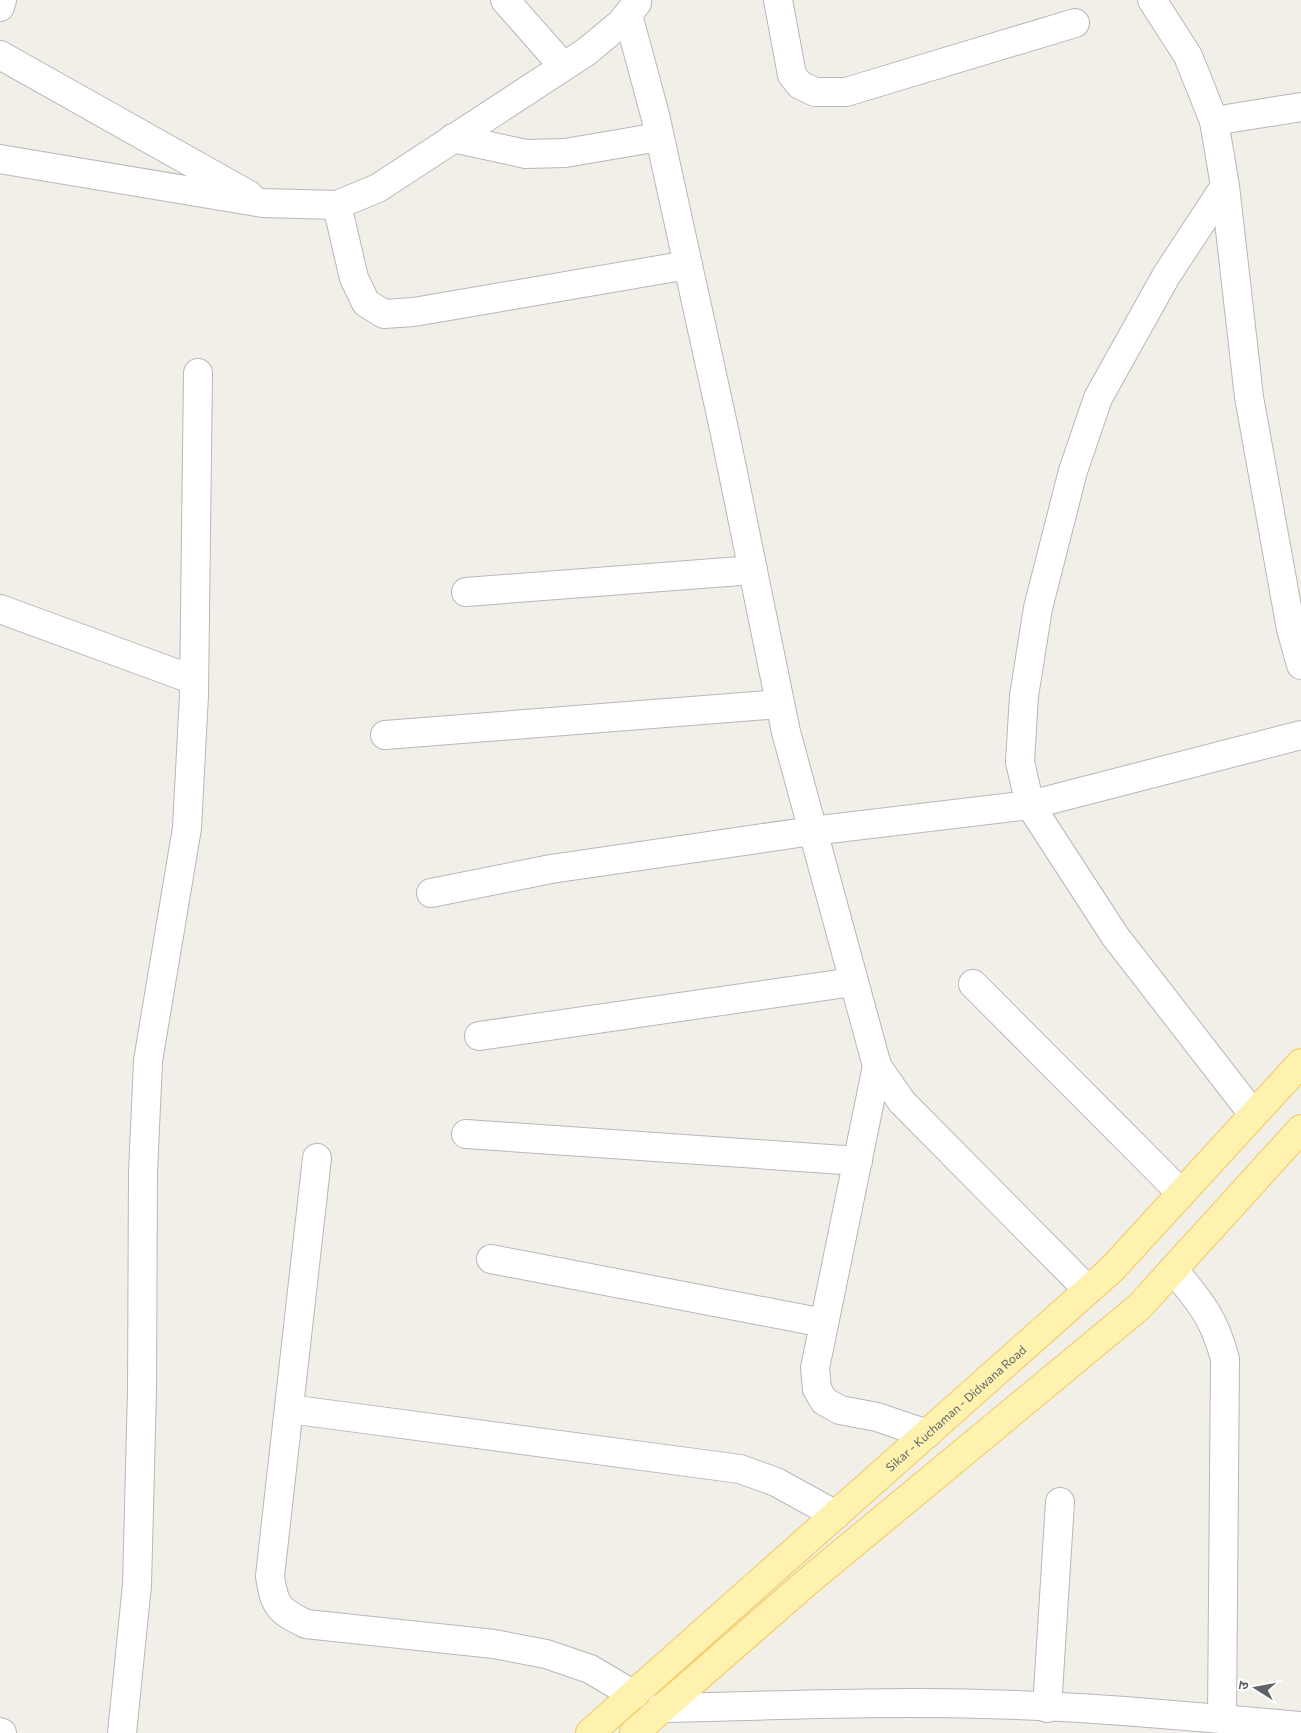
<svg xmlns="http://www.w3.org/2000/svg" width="1301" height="1733" font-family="Commissioner,'Noto Sans Devanagari',sans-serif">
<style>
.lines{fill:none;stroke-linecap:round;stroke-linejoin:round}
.minor-casing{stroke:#b5b8bc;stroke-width:30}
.major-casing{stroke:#f2c960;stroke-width:30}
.minor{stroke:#fff;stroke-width:28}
.major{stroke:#fff2af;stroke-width:28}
.labels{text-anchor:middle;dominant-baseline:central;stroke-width:4;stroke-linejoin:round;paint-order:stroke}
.street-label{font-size:12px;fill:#5f6368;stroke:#fff}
</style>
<rect width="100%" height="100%" fill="#f1efe8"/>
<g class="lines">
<g class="minor-casing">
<g id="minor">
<path d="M505,0L563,66"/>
<path d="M778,0L792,75L800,85L815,92H846L1075,23"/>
<path d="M1152,0L1188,56L1214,121L1225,186L1249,397L1291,629L1301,665"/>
<path d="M0,7L2,0"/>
<path d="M628,15L655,115L724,429L786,732L877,1066L902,1102L1088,1290"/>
<path d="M0,55L249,195"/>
<path d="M1214,121L1301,107"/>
<path d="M453,138L526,154L565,153L659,137"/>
<path d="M0,159L263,203L337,205L378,188L586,52L621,23L637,3"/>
<path d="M1225,186L1166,276L1098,398L1073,471L1038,608L1024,696L1020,762L1030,805L1115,936L1253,1114"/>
<path d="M337,205L354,278L366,303L384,314L414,312L688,265"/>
<path d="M466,592L753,570"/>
<path d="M0,609L194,680"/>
<path d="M385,735L780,704"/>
<path d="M431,893L551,869L812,831L1030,805L1301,735"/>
<path d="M973,984L1181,1193"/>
<path d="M479,1036L853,982"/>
<path d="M877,1066L815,1368L817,1389L824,1401L840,1410L877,1417L927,1434"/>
<path d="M466,1134L858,1161"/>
<path d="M317,1158L270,1576C274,1606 279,1611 306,1624L494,1644L546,1654L590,1669L634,1695"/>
<path d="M491,1259L824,1323"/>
<path d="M1173,1269C1200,1302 1214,1317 1225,1359L1222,1719"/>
<path d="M289,1409L740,1469L776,1482L836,1515"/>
<path d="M661,1708C768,1706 876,1701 983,1704C1089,1706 1195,1717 1301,1726"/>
<path d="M1047,1708L1060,1502"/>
<path d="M0,1732L2,1733"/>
<path d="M122,1733L137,1585L142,1391L143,1172L148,1061L187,828L194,695L198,373"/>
</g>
</g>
<g class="major-casing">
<g id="major">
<path id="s1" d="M590,1733L1112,1269L1301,1063"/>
<path d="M634,1733L807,1582L1139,1307L1301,1129"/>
</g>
</g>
<use href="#minor" class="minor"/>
<use href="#major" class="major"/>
</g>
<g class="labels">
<g class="street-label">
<text stroke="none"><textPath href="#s1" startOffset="489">Sikar - Kuchaman - Didwana Road</textPath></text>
</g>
</g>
<g transform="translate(1256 1688) rotate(281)" stroke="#ffffff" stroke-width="4" paint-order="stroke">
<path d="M0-4L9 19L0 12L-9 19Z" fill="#5f6368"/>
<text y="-8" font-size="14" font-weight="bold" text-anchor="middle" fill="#5f6368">उ</text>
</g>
</svg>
